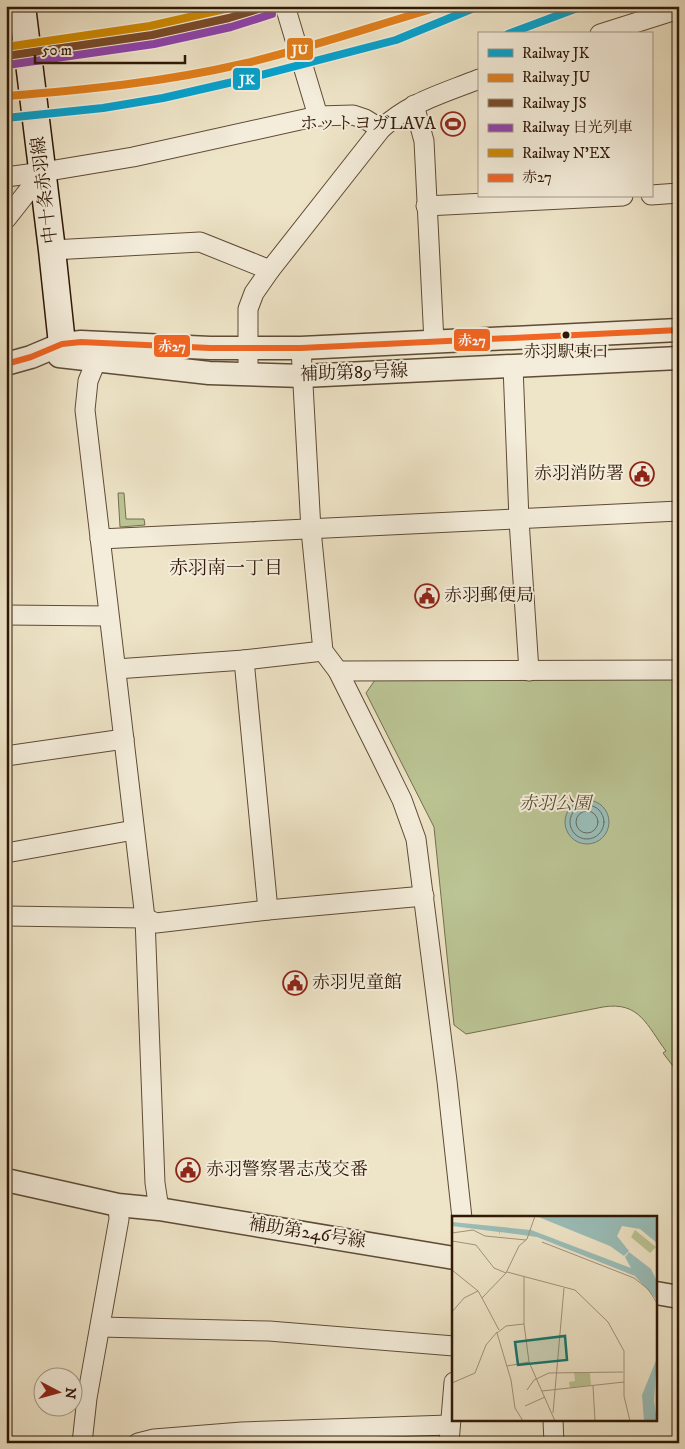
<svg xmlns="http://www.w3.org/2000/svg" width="685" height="1449" font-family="'IM FELL DW Pica','Noto Serif JP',serif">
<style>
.green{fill:#bbc494;stroke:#756e4d}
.water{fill:#9abeb9;stroke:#6f7c71}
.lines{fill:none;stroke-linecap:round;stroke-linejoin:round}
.shore{stroke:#646b60;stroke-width:1}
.minor-casing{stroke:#5f4b36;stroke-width:21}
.tertiary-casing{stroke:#5f4b36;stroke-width:25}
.secondary-casing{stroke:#2f1806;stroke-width:29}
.minor{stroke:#f4eddb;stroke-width:19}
.tertiary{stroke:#f4eddb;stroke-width:22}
.secondary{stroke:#f4eddb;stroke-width:26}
.bus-1-casing{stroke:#f4eddb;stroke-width:10}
.bus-1{stroke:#f26522;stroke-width:6}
.rail-1-casing{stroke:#f4eddb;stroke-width:11}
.rail-2-casing{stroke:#f4eddb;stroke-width:11}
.rail-3-casing{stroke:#f4eddb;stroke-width:11}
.rail-4-casing{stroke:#f4eddb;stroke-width:11}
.rail-5-casing{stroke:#f4eddb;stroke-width:11}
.rail-1{stroke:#05a3cf;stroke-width:8}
.rail-2{stroke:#e2801c;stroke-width:8}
.rail-3{stroke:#7a4b2a;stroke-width:8}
.rail-4{stroke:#8e44ad;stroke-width:8}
.rail-5{stroke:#cf8a01;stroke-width:8}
.bus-dot{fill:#2f1806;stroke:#f4eddb;stroke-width:2}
.labels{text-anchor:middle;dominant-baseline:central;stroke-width:4;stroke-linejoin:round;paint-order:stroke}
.bus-label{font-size:17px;fill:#2f1806;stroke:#f4eddb}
.poi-label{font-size:18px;fill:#2f1806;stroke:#f4eddb;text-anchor:start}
.street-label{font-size:18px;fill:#2f1806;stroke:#f4eddb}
.park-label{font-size:18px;font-style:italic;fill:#594c31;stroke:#f4eddb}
.neighbourhood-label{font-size:19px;fill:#2f1806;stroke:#f4eddb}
.inset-road{fill:none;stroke:#a2927a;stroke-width:1}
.view{fill:#0f766e;fill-opacity:0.15;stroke:#0f766e;stroke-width:2.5}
.inset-edge{fill:none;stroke:#2f1806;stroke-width:2.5}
.line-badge{stroke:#f4eddb;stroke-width:2}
.badge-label{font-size:14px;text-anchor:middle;font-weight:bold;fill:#fff}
</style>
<rect width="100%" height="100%" fill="#eee4c7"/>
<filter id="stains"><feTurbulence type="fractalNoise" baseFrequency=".004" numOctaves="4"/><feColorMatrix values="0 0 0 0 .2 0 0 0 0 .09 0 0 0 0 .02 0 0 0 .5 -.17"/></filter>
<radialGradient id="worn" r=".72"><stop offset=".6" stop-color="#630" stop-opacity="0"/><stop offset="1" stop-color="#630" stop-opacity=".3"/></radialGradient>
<g class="green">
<path d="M118,493H124L126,519H144L145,525L120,527Z"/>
<path d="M679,679V1074L663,1053L666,1051C647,1026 640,1001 603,1007L466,1034L454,1025L434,827L366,693L375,680Z"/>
</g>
<circle class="water" cx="587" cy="822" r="22"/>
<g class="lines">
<g class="shore">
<circle cx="587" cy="822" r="17"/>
<circle cx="587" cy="822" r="11"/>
</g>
<g class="minor-casing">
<g id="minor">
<path d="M285,6L318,116"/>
<path d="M600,34L679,9"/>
<path d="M414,105L424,141L434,342"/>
<path d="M6,177L43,172L133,157L318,116L353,115L365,119L381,129"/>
<path d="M651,195L679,193"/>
<path d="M426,206L623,196"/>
<path d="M6,219L43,172"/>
<path d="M52,250L200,242L270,270"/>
<path d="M301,348L311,530L323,651L338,671L379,753L402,800L416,839L447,1081L462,1218"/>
<path d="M97,359L88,381L85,410L145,918L155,1183L159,1209"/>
<path d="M513,366L519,520L529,671"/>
<path d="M248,375V309L254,293L270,270L381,129C410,102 442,94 479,79"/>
<path d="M100,539L679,511"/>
<path d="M6,615L108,616"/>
<path d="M244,660L323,651"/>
<path d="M116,669L244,660L268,910"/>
<path d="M338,671L679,670"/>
<path d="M6,756L124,739"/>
<path d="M6,853L134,830"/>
<path d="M6,916L145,918L156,923L268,910L424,896"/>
<path d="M100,1327L269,1331L454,1346"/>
<path d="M553,1420L554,1443"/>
<path d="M82,1443L87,1398L119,1219L118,1205"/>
<path d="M138,1443L154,1439L242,1432L449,1425"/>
<path d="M449,1443L454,1382"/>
</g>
</g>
<g class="tertiary-casing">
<g id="tertiary">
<path d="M59,356L209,373L303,376L679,358"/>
<path d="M6,364L31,357L62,344L81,342L210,348H301L679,330"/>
<path d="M6,1180L118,1205L159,1209L454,1258"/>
<path d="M656,1293L679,1297"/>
</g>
</g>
<g class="secondary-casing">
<path id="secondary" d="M22,6L52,250L62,344"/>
</g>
<use href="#minor" class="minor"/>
<use href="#tertiary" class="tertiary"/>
<use href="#secondary" class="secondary"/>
<g class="bus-1-casing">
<path id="bus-1" d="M6,364L31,357L62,344L81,342L210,348H301L679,330"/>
</g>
<use href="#bus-1" class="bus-1"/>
<g class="rail-1-casing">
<g id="rail-1">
<path d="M508,34L583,6"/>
<path d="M6,118L103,108L163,98L246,79L396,40L479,6"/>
</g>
</g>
<g class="rail-2-casing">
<path id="rail-2" d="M6,96C85,90 165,82 242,64C310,48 376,25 442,6"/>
</g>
<g class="rail-3-casing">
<path id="rail-3" d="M6,56L152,35L229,18L268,6"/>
</g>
<g class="rail-4-casing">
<path id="rail-4" d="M7,65L154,44L231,27L272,14"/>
</g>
<g class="rail-5-casing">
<path id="rail-5" d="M6,47L150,26L238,6"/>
</g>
<use href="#rail-1" class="rail-1"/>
<use href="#rail-2" class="rail-2"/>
<use href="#rail-3" class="rail-3"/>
<use href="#rail-4" class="rail-4"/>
<use href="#rail-5" class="rail-5"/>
</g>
<defs>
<g id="stadium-ring" transform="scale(1.25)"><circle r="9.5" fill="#f4eddb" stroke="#8f2418" stroke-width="1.5"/><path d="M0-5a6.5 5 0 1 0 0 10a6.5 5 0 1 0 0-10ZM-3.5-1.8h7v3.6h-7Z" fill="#8f2418"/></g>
<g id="civic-ring" transform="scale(1.25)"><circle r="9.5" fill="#f4eddb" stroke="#8f2418" stroke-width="1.5"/><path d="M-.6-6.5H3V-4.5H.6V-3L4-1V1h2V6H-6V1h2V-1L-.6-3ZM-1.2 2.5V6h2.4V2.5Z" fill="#8f2418"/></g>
</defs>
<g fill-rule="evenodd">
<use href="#stadium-ring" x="453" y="124"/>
<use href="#civic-ring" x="642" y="474"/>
<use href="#civic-ring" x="427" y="596"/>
<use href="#civic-ring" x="295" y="983"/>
<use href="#civic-ring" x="188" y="1170"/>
</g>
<circle class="bus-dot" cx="566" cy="335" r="4.5"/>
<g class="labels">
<g class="bus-label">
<text x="566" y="352">赤羽駅東口</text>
</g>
<g class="poi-label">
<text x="436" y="124" text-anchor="end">ホットヨガLAVA</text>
<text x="624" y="474" text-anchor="end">赤羽消防署</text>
<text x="444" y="596">赤羽郵便局</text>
<text x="312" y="983">赤羽児童館</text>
<text x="206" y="1170">赤羽警察署志茂交番</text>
</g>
<g class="street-label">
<text transform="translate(45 190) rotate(-97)">中十条赤羽線</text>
<text transform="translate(354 373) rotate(-2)">補助第89号線</text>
<text transform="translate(307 1233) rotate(9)">補助第246号線</text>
</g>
<g class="park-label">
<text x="555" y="804">赤羽公園</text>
</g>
<g class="neighbourhood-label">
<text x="226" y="568">赤羽南一丁目</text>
</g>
</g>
<g transform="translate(452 1216)">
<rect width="205" height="205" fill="#eee4c7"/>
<path d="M183,14L204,31L198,37L179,21ZM122,156L138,157L139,169L118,172L117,166L123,165Z" fill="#bbc494"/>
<path d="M84,0H201L205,3V27L188,13L170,10L165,20L177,35L172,40L158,30ZM0,6L79,14L179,52L173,41L177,36L199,53L205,65V84L183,60L85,21L48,16L47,19V16L0,10ZM205,142L202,185L205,205H192L190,179Z" fill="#9abeb9"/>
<path class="inset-road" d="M0,17L21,14L33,20L74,24M0,25L24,29L42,52L54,57L30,82L26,75L12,82L0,96M90,26L182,62L196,73L205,87M0,54L26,75M55,56L123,74L156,106L172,135V180L178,205M54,57L67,30L75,23L83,0M72,61V108L77,146L103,205M30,82L47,114M54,110L72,108M54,110L45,117L59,164L63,192L71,205M55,150L77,146M0,167L23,157L34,129L45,116M141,170L143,205M75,174L82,164L97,157L171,156M90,175L172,166M73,190L93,181M101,197L112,72"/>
<path class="view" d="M113,120L115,144L66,149L63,126Z"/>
<rect width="205" height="205" class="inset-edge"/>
</g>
<g class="line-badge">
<rect x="286" y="37" width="28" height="24" rx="5" fill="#e2801c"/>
<rect x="232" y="67" width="29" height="24" rx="5" fill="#05a3cf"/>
<rect x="453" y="328" width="38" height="24" rx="5" fill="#f26522"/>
<rect x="153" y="334" width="38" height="24" rx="5" fill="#f26522"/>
</g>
<g class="badge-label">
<text x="300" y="54">JU</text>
<text x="247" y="84">JK</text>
<text x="472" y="345">赤27</text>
<text x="172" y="351">赤27</text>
</g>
<rect width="685" height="1449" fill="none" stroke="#eee4c7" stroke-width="25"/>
<rect x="8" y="8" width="670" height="1434" fill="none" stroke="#2f1806" stroke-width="2.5"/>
<rect x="12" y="12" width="660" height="1424" fill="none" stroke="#2f1806"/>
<rect x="478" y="32" width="175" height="165" fill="#f4eddb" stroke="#a59886"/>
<rect x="488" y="49" width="25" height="8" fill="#05a3cf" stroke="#a59886"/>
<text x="522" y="58" font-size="15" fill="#2f1806">Railway JK</text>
<rect x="488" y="74" width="25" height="8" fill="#e2801c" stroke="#a59886"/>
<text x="522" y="82" font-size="15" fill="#2f1806">Railway JU</text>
<rect x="488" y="99" width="25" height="8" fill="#7a4b2a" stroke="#a59886"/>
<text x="522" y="108" font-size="15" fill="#2f1806">Railway JS</text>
<rect x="488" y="124" width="25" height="8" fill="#8e44ad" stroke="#a59886"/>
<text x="522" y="132" font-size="15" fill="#2f1806">Railway 日光列車</text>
<rect x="488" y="149" width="25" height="8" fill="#cf8a01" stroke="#a59886"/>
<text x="522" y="158" font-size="15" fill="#2f1806">Railway N'EX</text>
<rect x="488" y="174" width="25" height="8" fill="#f26522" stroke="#a59886"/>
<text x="522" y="182" font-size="15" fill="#2f1806">赤27</text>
<g transform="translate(58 1392) rotate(96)"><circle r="24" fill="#f4eddb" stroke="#a59886"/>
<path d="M0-4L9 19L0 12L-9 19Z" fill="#8f2418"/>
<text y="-8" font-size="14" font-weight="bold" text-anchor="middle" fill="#2f1806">N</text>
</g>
<path d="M35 55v8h150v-8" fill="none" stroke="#2f1806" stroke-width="2.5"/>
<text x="42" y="55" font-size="15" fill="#2f1806" stroke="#f4eddb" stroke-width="4" paint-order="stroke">50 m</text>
<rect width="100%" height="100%" filter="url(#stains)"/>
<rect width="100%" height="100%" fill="url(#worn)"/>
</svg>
